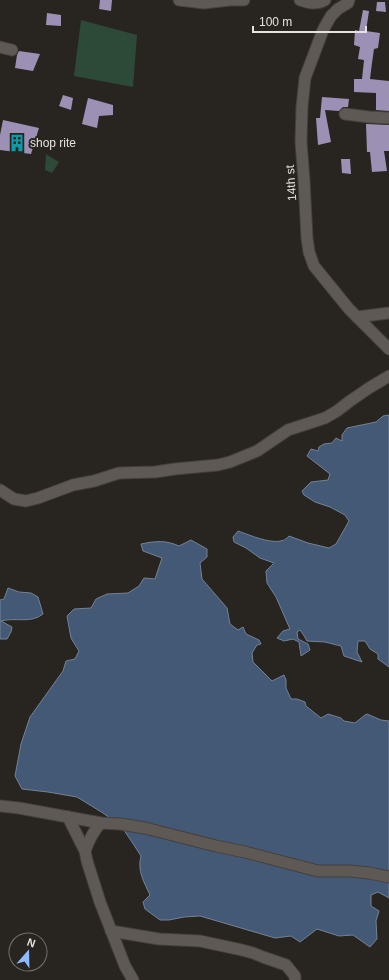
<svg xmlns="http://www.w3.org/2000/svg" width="389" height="980" font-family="Helvetica,sans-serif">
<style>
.green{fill:#2d4937}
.water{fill:#445975;stroke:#748295}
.building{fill:#9c91b4}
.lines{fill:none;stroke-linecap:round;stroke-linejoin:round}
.minor-casing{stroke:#44403c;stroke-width:13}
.minor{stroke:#5e5954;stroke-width:11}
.labels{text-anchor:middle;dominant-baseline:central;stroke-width:4;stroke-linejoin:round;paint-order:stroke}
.poi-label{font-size:12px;fill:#e5e2df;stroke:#282420;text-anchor:start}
.street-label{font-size:12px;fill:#e5e2df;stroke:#282420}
</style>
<rect width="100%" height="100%" fill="#282420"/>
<g class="green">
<path d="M81,20L137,35L133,87L74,76Z"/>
<path d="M46,154L59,162L52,173L45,170Z"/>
</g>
<g class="water">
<path d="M389,415V667L378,659V654L370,649L365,641H358L357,652L362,662L344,656L341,646L325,642L307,641L303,634L300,630L297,632L298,639L308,644L310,650L301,656L299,642L293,639L284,641L277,638L283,631L290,629L276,597L267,583L266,571L274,563L260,558L246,548L234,542L233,537L238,531C250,535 280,549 289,536L308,543L329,548L336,544L349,521L345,515L330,507L315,502L304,495L302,491L311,482L328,480L330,474L307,456L311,449L318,451L319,447L324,444L332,443L336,438L342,441V435L347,428L376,422L383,416Z"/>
<path d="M191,540L207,549V557L200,563L202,579L227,608L230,624L238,630L243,627L246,634L259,640L261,644L257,645L252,653L253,662L272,681L284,675L286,680V688L291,699H297L305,702L306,706L321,718L328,714L341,718L344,721L355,723L365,715L367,714L381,720L389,721V898L378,892L371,895V906L379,911L376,921L377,939L370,947L353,935L339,936L317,929L300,942L291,936L275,938L200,916L184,917L169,920H160L145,909L143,902L150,895C144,882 137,871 141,856L132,842L121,826L103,813L77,797L48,792L22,789L15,776L21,744L30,717L63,671L66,661L75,659L79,651L71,638L67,616L74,609L91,608L96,599L107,594L128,593L139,586L144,578L155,579L162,558L143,551L141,544C155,541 166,540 179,546Z"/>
<path d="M8,588L19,592L31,593L38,597L43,614C31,624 15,617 1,621L12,627L11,632L7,639H0V600L4,599Z"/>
</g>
<g class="building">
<path d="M100,0H112L111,11L99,9Z"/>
<path d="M377,2H385L386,12L376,11Z"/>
<path d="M363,10L369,11L366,31L380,33L378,48L374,49L372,63L370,79L389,81V111L376,110V93L354,92V79H362L364,60L358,59L360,47L354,45L355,30L359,31Z"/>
<path d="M47,13L61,15V26L46,25Z"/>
<path d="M19,51L40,54L33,71L15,68L17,55Z"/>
<path d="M63,95L73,98L71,110L59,106Z"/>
<path d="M322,97L349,99L348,107H343L339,111L325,110L331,142L318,145L316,118H320Z"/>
<path d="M88,98L113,105V115L99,116L97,128L82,124Z"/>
<path d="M3,120L39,128L31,154L0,150V135Z"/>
<path d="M366,124L389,125V151H384L387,171L372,172L370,152H367Z"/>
<path d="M341,159H350L351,174L342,173Z"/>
</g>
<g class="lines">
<g class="minor-casing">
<g id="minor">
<path d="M179,0L204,3L230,0H244"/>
<path d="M300,0C308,3 316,5 325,0"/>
<path d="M349,0L348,3L338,9L331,16L323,30L305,78L302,107L301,142L304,180L307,238L309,252L314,266L349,309L389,349"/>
<path d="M0,47L12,50"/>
<path d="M345,114L369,117L389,118"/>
<path d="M357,317L389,313"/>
<path d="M0,490L14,499L26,501L38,498L73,485L94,481L119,473L155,472L175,469L218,465L230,462L257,451L288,430L325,418L337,411L350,401L369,388L389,376"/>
<path d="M0,806L19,808L101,823L120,824L145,828L216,846L245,852L318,871H350L369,873L389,877"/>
<path d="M68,817L85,851L87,861L100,902L125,966L133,980"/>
<path d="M85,851C89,840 93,831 101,823"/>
<path d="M111,931L159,939L200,941L242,950L253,953L263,957L286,965L295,976V980"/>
</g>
</g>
<use href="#minor" class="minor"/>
</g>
<defs>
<g id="building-bare" transform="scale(1.38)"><path d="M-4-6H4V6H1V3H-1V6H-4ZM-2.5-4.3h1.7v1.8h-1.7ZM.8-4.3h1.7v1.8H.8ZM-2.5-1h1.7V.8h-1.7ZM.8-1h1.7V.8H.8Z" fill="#0f9aa8" stroke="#282420" stroke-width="2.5" paint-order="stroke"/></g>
</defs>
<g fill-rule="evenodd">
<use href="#building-bare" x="17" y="143"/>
</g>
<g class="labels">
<g class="poi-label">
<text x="30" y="143">shop rite</text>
</g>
<g class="street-label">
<text transform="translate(291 183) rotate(-94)">14th st</text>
</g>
</g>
<g transform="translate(28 952) rotate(20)"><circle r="19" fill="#282420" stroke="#74706c"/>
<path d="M0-3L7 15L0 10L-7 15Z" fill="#8fb8fd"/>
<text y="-6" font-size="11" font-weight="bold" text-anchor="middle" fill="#e5e2df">N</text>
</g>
<path d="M253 26v6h113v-6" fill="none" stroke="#e5e2df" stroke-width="2"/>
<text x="259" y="26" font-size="12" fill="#e5e2df" stroke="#282420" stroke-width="3" paint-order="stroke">100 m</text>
</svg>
